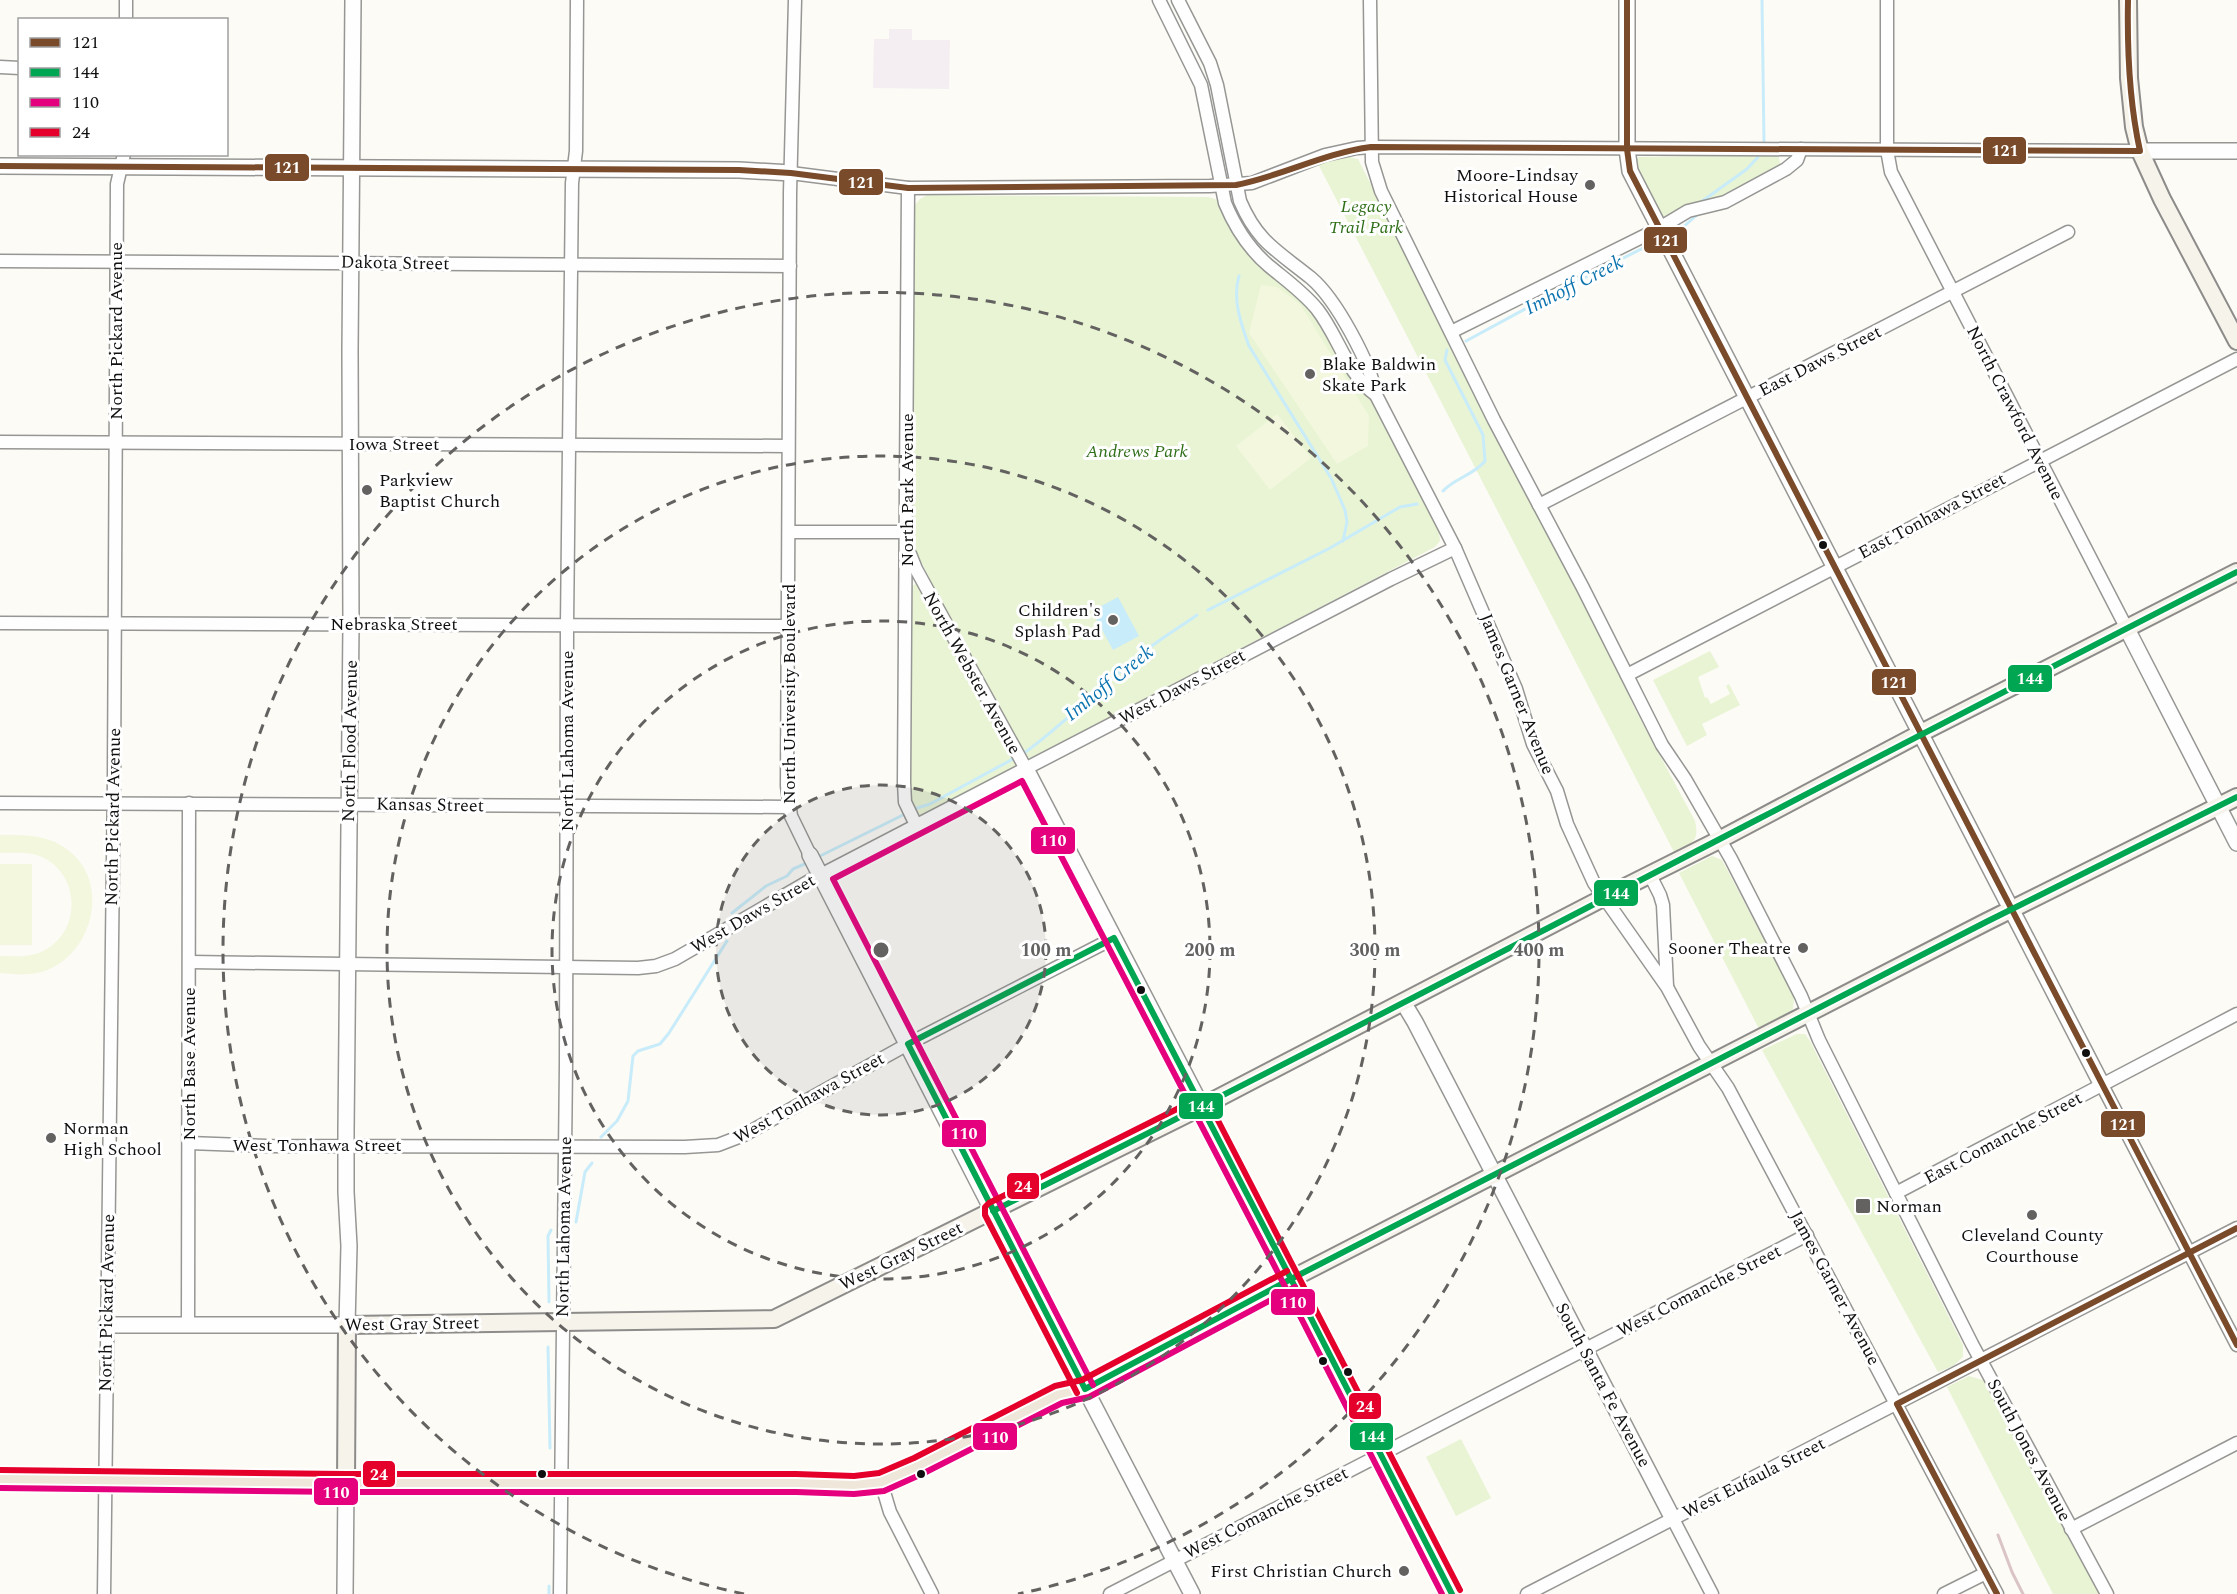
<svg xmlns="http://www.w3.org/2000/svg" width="2237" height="1594" font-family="Spectral,serif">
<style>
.industrial{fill:#f4eef2}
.green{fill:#e8f4d4}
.pitch{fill:#f2f7de}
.water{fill:#c8ecfa}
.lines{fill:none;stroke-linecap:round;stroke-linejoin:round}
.stream{stroke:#c8ecfa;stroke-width:3}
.minor-casing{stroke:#969694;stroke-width:15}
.tertiary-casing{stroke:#969694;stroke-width:18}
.secondary-casing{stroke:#8d8c8a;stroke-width:20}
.primary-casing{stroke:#848381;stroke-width:22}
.minor{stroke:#fffefe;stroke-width:12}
.tertiary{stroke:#fffefe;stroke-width:15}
.secondary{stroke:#f6f3eb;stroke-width:16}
.primary{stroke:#eee7da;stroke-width:20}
.rail{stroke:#dac4c6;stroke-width:3}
.bus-1-casing{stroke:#fff;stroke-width:10}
.bus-2-casing{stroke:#fff;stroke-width:10}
.bus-3-casing{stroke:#fff;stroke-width:10}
.bus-4-casing{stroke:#fff;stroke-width:10}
.bus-1{stroke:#7a4b2a;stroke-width:6}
.bus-2{stroke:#00a651;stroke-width:6}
.bus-3{stroke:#e5007d;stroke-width:6}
.bus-4{stroke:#e4002b;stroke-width:6}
.ring{fill:none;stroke:#636260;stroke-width:3;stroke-dasharray:10 8}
.poi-dot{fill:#636260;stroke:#fff;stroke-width:2}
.bus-dot{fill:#101010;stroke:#fff;stroke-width:2}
.labels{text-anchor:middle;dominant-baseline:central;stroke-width:6;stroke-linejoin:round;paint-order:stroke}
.poi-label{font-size:18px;fill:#101010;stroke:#fff;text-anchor:end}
.park-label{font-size:18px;font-style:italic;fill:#306f19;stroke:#fff}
.street-label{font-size:18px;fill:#101010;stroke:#fff}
.water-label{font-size:20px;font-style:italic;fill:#0c73af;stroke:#fff}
.centre{fill:#636260;stroke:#fff;stroke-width:3}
.ring-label{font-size:18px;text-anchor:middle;font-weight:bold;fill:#636260;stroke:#fff;stroke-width:6;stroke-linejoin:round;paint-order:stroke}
.line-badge{stroke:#fff;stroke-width:2}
.badge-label{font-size:16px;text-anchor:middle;font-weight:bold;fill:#fff}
</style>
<rect width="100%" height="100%" fill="#fcfbf6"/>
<path class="industrial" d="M889,29H912V40H950L949,89L873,88L874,39H889Z"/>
<g class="green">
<path d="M1774,155L1779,157L1780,164L1777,168L1708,202L1692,203L1664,217L1660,215L1638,170L1636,160L1639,157Z"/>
<path d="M1349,157L1358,159L1616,666L1634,707L1695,821C1700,843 1691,843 1674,852L1318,164Z"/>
<path d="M927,195L1209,197L1220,201L1308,304L1355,380L1371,398L1439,531L1440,541L1435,547L1031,758L1026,757L969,655L917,554L913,530L914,206L920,199Z"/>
<path d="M917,583L1017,766L920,816L912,804L910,797L911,587Z"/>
<path d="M1710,651L1719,667L1698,677L1705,698L1707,697L1711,704L1730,694L1726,686L1729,684L1740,705L1702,724L1707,735L1687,746L1653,680Z"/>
<path d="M1712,856L1722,860L1794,997L1793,1009L1786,1016L1759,1029L1679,873Z"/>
<path d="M1797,1034H1805L1810,1041L1963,1345V1357L1953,1366L1938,1372L1762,1050Z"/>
<path d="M1969,1376L1983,1380L1988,1385L2100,1594H2053L1947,1387Z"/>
<path d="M1461,1439L1491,1498L1456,1516L1426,1457Z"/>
</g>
<g class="pitch">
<path d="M1261,285L1277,287L1300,304L1369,416L1368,446L1337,464L1249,333Z"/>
<path d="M1277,414L1311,458L1270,490L1236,446Z"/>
<path d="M0,835C21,835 43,834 62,846C112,876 96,952 45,971C31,976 15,974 0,973V956C16,956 31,958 45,950C84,929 79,869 37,855C25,852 12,853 0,853Z"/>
<rect x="0" y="864" width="32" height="81"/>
</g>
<path class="water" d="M1118,597L1139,636L1113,650L1092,611Z"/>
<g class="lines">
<g class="stream">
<path d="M1762,0L1764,141"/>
<path d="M1701,202L1747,169L1758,157"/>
<path d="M1670,235L1681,229L1698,214"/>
<path d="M1239,276C1232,299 1241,324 1249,346L1331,478L1345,510L1347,522L1343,541"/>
<path d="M1466,341L1562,289L1661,239"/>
<path d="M1443,491C1455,478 1474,475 1485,461L1483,435L1445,360L1447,350"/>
<path d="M1208,610L1330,548L1400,507L1417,504"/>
<path d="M1023,754C1062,726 1096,691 1133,661C1153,643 1176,630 1197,615"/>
<path d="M917,808L930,804L1013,759"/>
<path d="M816,858L903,815"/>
<path d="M732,913L766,886L787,876L793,869L807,863"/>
<path d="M601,1137L617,1121L628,1101L633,1056L638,1051L660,1044L669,1033L727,941"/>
<path d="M576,1222L585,1172L592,1163"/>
<path d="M549,1302L548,1236L551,1230"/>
<path d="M548,1347L550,1448"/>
<path d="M549,1594V1586"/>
</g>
<g class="minor-casing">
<g id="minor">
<path d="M795,0L790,193L787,786L791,816L810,855"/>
<path d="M1159,0L1201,85L1225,203C1235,227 1249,249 1269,266C1286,280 1303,292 1317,309C1339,337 1346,373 1376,395"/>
<path d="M1178,0L1210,63L1217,85L1240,201C1258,243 1278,251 1311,278C1336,299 1371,364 1376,395L1455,548L1516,689L1533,744L1557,791L1567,824L1594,883L1667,987L1699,1046L1728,1088L1997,1594"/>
<path d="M1370,0L1372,162L1381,191L1494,420L1583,588L1662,745L1685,779L1731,859L1801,996L1819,1040L1972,1344L2107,1594"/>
<path d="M1887,0V150L1891,172L2126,627"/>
<path d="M126,20V0"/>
<path d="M0,67L20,68"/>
<path d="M791,173L908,188L1210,186L1252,183L1325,155L1357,148L1371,147L2140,151"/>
<path d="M908,188L904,782L905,802L916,825"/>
<path d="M0,261L790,266"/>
<path d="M1451,332L1658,229L1688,211L1725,202L1786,169L1797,160L1801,149"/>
<path d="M0,442L788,446"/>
<path d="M1539,505L2068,232"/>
<path d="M789,532H906"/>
<path d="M910,554L916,569L1026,769"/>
<path d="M0,623L788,626"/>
<path d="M1627,675L2237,359"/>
<path d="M0,803L788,807"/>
<path d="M1650,875L1660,895L1663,905L1667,986"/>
<path d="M190,962L638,968L656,966L675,959L811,880L1391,579L1455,548"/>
<path d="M2102,1085L2237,1345"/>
<path d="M189,1143L266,1146L685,1147L718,1145L744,1135L908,1044L1114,938"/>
<path d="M1896,1193L2237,1014"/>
<path d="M188,1325L189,803"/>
<path d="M881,1482L890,1512L932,1594"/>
<path d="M1673,1519L1712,1594"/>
<path d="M2071,1529L2237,1443"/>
<path d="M104,1594L114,780L117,184L124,154"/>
<path d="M560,1594L566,1064L567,625L572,183L576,151L577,0"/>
<path d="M1110,1594L1807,1235"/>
<path d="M1527,1594L2237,1228"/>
<path d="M1944,1594L1986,1573"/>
</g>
</g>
<g class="tertiary-casing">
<g id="tertiary">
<path d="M1627,0V149L1630,171L2102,1085"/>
<path d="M2140,151H2237"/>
<path d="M0,166L739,170L791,173"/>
<path d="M2126,627L2237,843"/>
<path d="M1026,769L1282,1261L1452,1594"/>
<path d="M810,855L1005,1235L1192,1594"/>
<path d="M1403,1002L1415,1022L1673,1519"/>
<path d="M106,1325H347L349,1246L346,1192V1131L351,624L350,351L353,0"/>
<path d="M345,1594L346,1483"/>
</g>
</g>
<g class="secondary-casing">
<g id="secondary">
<path d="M2128,0L2129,78L2134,127L2140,151L2162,199L2237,341"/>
<path d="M1085,1389L1291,1279L1986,922L2237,797"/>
<path d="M346,1483L347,1325L774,1319L1201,1107L1603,898L1719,840L1921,733L2237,572"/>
</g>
</g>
<g class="primary-casing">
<path id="primary" d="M0,1479L346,1483H796C835,1485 865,1489 902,1474L1059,1394L1085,1389"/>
</g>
<use href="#minor" class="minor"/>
<use href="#tertiary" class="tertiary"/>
<use href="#secondary" class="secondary"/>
<use href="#primary" class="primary"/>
<path class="rail" d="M1998,1535L2012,1572L2023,1594"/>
<g class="bus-1-casing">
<g id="bus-1">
<path d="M1627,0V149L1630,171L2237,1345"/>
<path d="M0,166L739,170L791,173L908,188L1236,185C1282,176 1324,153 1371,147L2140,151C2129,101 2127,51 2128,0"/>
<path d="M1997,1594L1897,1404L2237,1228"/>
</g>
</g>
<g class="bus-2-casing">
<g id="bus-2">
<path d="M1114,938L1291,1279L1085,1389L908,1044Z"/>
<path d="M993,1211C1410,1003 1822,784 2237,572"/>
<path d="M1291,1279L1452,1594"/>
<path d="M1291,1279L1986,922L2237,797"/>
</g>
</g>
<g class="bus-3-casing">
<g id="bus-3">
<path d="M1093,1385L833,879L1022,781L1274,1265L1442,1594"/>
<path d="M0,1488L346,1492H796L854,1494L884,1491L922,1474L1062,1403L1089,1397L1295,1287"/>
</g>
</g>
<g class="bus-4-casing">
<g id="bus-4">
<path d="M1077,1393L985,1215V1207L989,1203L1197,1099H1205L1209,1103L1460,1590"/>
<path d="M0,1470L346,1474H796L854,1476L879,1473L914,1458L1055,1386L1082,1380L1287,1271"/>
</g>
</g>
<use href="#bus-1" class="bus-1"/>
<use href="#bus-2" class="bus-2"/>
<use href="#bus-3" class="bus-3"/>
<use href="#bus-4" class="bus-4"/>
</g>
<circle cx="881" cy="950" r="165" fill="#636260" fill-opacity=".12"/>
<g class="ring">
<circle cx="881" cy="950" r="165"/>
<circle cx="881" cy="950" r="329"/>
<circle cx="881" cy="950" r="494"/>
<path d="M744 1594A658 658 0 1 1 1018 1594"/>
</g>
<g class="poi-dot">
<circle cx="1590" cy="185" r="6"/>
<circle cx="1310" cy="374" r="6"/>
<circle cx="367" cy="490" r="6"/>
<circle cx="1113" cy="620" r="6"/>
<circle cx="1803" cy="948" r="6"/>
<circle cx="51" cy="1138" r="6"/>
<rect x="1855" y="1198" width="16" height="16" rx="3"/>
<circle cx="2032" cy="1215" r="6"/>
<circle cx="1404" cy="1571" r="6"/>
</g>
<g class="bus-dot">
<circle cx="1823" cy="545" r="5"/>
<circle cx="1141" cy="990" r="5"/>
<circle cx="2086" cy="1053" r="5"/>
<circle cx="1323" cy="1361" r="5"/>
<circle cx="1348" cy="1372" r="5"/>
<circle cx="542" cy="1474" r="5"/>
<circle cx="921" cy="1474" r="5"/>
</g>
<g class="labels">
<g class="poi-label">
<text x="1578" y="175">Moore-Lindsay<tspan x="1578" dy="21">Historical House</tspan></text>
<text x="1322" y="364" text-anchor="start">Blake Baldwin<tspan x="1322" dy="21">Skate Park</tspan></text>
<text x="379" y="480" text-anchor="start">Parkview<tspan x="379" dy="21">Baptist Church</tspan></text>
<text x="1101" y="610">Children's<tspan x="1101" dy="21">Splash Pad</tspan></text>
<text x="1791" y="948">Sooner Theatre</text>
<text x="63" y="1128" text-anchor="start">Norman<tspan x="63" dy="21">High School</tspan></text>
<text x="1876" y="1206" text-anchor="start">Norman</text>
<text x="2032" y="1235" text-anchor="middle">Cleveland County<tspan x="2032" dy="21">Courthouse</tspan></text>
<text x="1392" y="1571">First Christian Church</text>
</g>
<g class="park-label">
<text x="1366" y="206">Legacy<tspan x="1366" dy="21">Trail Park</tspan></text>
<text x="1137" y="451">Andrews Park</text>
</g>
<g class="street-label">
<text transform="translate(395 263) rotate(1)">Dakota Street</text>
<text transform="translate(116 331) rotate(-90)">North Pickard Avenue</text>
<text transform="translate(1820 361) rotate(-27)">East Daws Street</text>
<text transform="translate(2015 413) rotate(63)">North Crawford Avenue</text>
<text x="394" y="444">Iowa Street</text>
<text transform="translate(907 490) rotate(-90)">North Park Avenue</text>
<text transform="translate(1932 516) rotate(-28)">East Tonhawa Street</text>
<text x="394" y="624">Nebraska Street</text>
<text transform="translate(972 673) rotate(61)">North Webster Avenue</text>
<text transform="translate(1182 687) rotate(-28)">West Daws Street</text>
<text transform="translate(789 694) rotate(-90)">North University Boulevard</text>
<text transform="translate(1517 694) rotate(68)">James Garner Avenue</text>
<text transform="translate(350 741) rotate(-89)">North Flood Avenue</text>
<text transform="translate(567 741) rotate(-90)">North Lahoma Avenue</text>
<text transform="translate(430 805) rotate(1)">Kansas Street</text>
<text transform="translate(113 817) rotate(-89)">North Pickard Avenue</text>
<text transform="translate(753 914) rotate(-30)">West Daws Street</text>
<text transform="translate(189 1064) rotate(-90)">North Base Avenue</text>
<text transform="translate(809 1098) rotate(-29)">West Tonhawa Street</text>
<text transform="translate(2003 1138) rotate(-28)">East Comanche Street</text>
<text x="317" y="1145">West Tonhawa Street</text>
<text transform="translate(564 1227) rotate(-89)">North Lahoma Avenue</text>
<text transform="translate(901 1256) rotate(-26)">West Gray Street</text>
<text transform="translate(1835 1288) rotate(62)">James Garner Avenue</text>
<text transform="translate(1699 1291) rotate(-27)">West Comanche Street</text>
<text transform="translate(107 1303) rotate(-89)">North Pickard Avenue</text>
<text transform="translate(412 1324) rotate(-1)">West Gray Street</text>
<text transform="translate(1603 1385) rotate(62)">South Santa Fe Avenue</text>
<text transform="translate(2029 1450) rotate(62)">South Jones Avenue</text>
<text transform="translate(1754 1478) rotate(-27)">West Eufaula Street</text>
<text transform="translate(1266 1513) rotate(-27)">West Comanche Street</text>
</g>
<g class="water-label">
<text transform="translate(1574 285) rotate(-27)">Imhoff Creek</text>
<text transform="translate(1109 683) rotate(-39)">Imhoff Creek</text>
</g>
</g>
<circle cx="881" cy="950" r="9" class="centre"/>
<g class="ring-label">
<text x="1046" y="956">100 m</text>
<text x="1210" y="956">200 m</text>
<text x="1375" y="956">300 m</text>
<text x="1539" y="956">400 m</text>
</g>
<g class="line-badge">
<rect x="1982" y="136" width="45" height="29" rx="6" fill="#7a4b2a"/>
<rect x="264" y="153" width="46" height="29" rx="6" fill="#7a4b2a"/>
<rect x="838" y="168" width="46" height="28" rx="6" fill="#7a4b2a"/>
<rect x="1643" y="226" width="45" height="28" rx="6" fill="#7a4b2a"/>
<rect x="2007" y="664" width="46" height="29" rx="6" fill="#00a651"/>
<rect x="1871" y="668" width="46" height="28" rx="6" fill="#7a4b2a"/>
<rect x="1030" y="826" width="46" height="29" rx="6" fill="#e5007d"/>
<rect x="1593" y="879" width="46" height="28" rx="6" fill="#00a651"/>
<rect x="1178" y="1092" width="46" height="28" rx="6" fill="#00a651"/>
<rect x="2100" y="1110" width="46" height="28" rx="6" fill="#7a4b2a"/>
<rect x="941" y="1119" width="46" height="29" rx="6" fill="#e5007d"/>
<rect x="1006" y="1172" width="34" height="28" rx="6" fill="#e4002b"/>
<rect x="1270" y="1288" width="46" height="28" rx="6" fill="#e5007d"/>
<rect x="1348" y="1392" width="34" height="28" rx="6" fill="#e4002b"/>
<rect x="1349" y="1422" width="45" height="29" rx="6" fill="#00a651"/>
<rect x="972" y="1422" width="46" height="29" rx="6" fill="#e5007d"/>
<rect x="362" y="1460" width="34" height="28" rx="6" fill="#e4002b"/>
<rect x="313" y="1477" width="46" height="29" rx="6" fill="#e5007d"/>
</g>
<g class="badge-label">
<text x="2005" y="156">121</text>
<text x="287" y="173">121</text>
<text x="861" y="188">121</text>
<text x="1666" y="246">121</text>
<text x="2030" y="684">144</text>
<text x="1894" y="688">121</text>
<text x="1053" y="846">110</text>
<text x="1616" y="899">144</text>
<text x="1201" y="1112">144</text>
<text x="2123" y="1130">121</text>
<text x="964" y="1139">110</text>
<text x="1023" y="1192">24</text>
<text x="1293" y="1308">110</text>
<text x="1365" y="1412">24</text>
<text x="1372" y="1442">144</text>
<text x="995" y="1443">110</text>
<text x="379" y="1480">24</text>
<text x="336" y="1498">110</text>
</g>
<rect x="18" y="18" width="210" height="138" fill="#ffffff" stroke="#9f9f9f" stroke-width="1.5"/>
<rect x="30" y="38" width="30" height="9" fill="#7a4b2a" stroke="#9f9f9f" stroke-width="1.5"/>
<text x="72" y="48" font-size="18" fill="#101010">121</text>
<rect x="30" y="68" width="30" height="9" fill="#00a651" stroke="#9f9f9f" stroke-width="1.5"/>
<text x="72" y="78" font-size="18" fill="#101010">144</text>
<rect x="30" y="98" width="30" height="9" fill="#e5007d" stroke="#9f9f9f" stroke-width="1.5"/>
<text x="72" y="108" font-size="18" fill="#101010">110</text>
<rect x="30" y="128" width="30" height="9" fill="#e4002b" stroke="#9f9f9f" stroke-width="1.5"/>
<text x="72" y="138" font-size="18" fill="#101010">24</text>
</svg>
